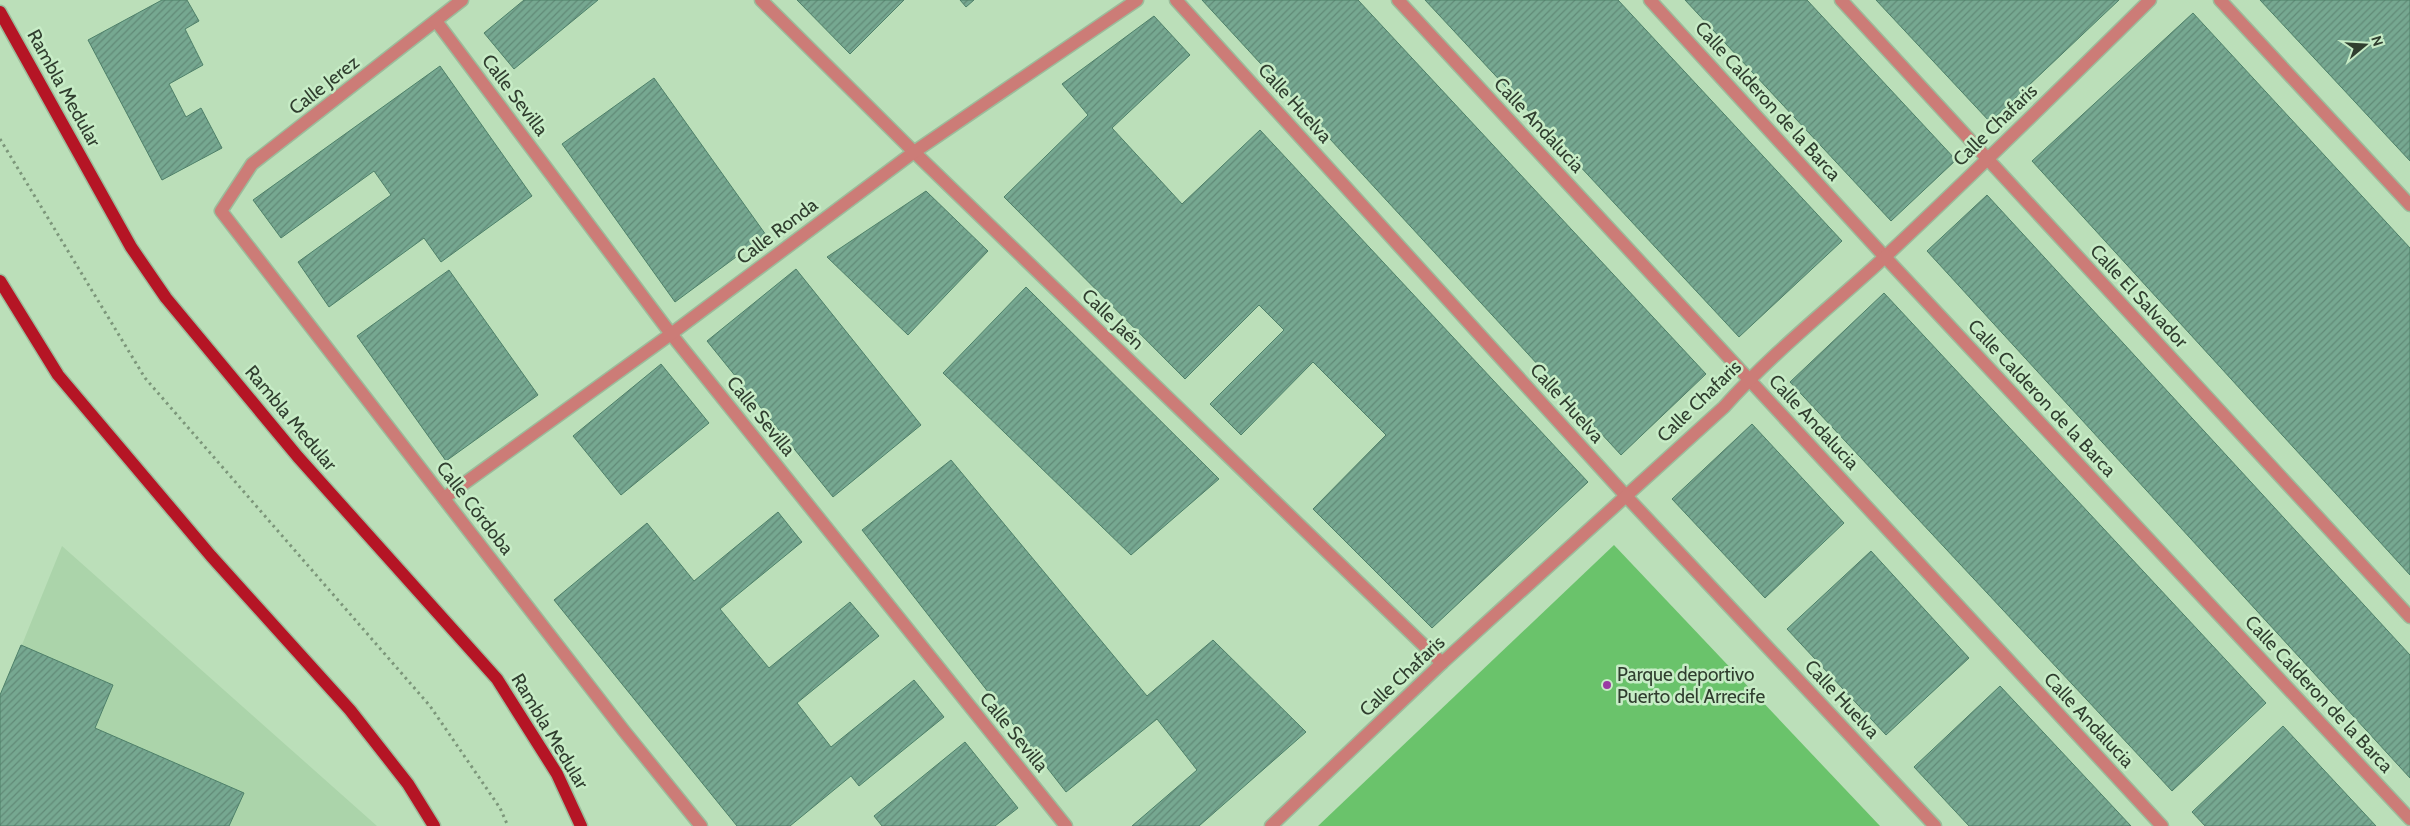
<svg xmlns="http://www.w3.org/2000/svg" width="2410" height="826" font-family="Cabin,sans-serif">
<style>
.built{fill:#abd4aa}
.green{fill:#6ac36b}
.building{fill:url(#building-hatch);stroke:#4e8069}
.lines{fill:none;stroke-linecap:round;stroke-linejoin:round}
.minor-casing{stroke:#9cbc9b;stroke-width:15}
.major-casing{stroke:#9cbc9b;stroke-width:15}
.path{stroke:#7c967a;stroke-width:3;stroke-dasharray:2.5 4;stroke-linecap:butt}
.minor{stroke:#cc7c77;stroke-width:12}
.major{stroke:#b51525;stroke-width:12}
.poi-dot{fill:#9a3ba3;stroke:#c7ecc6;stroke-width:2}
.labels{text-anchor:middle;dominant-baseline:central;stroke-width:5;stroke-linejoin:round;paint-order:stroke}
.street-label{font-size:19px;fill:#303e2f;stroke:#c7ecc6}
.poi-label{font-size:19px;fill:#303e2f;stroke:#c7ecc6;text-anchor:start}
</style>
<defs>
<pattern id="building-hatch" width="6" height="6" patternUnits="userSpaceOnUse" patternTransform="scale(1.25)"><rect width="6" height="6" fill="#76a891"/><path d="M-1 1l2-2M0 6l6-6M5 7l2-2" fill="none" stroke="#618a77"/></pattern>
</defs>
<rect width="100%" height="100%" fill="#bbdfb9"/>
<path class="built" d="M62,546L377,826H0V699Z"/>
<path class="green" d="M1614,545L1880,826H1318Z"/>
<g class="building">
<path d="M162,0H187L199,21L185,29L203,65L169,84L186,117L201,108L222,148L162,180L88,40Z"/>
<path d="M524,0H598L514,69L484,33Z"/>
<path d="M797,0H904L850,54Z"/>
<path d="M960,0H974L966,7Z"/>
<path d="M1202,0H1358L1706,374L1621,455Z"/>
<path d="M1425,0H1618L1842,241L1739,337Z"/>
<path d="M1685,0H1807L1956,160L1891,221Z"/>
<path d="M1876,0H2119L1990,122Z"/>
<path d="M2260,0H2410V161Z"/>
<path d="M2193,13L2410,248V575L2032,161Z"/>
<path d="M1154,16L1190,55L1112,128L1182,204L1260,130L1588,482L1432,628L1313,509L1386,435L1313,362L1241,435L1210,404L1284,330L1259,305L1185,379L1004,197L1088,115L1062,84Z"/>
<path d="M440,66L532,196L441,262L424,238L329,307L298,262L391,195L374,171L281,238L253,200Z"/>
<path d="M654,78L766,235L675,302L562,144Z"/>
<path d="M926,191L988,251L908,335L827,257Z"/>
<path d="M1987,195L2410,655V778L1927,251Z"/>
<path d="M796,269L921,425L833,497L707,341Z"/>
<path d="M449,270L538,395L446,461L357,336Z"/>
<path d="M1026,287L1219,479L1131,555L943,373Z"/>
<path d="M1884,293L2266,703L2172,791L1790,382Z"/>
<path d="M661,364L709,423L621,495L573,436Z"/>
<path d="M1752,424L1844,523L1765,598L1672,499Z"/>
<path d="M951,460L1147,696L1213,640L1306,732L1199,826H1132L1197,770L1157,719L1066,792L862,530Z"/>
<path d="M778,512L802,542L720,609L769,668L850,602L879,636L797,703L831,747L914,680L944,717L859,786L851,776L790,826H737L554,600L647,523L694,581Z"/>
<path d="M1871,551L1969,658L1886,735L1787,629Z"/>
<path d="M21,645L113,685L95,728L244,793L229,826H0V695Z"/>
<path d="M2000,686L2131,826H1969L1914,767Z"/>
<path d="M2283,726L2376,826H2205L2192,812Z"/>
<path d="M965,742L1018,808L995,826H882L874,816Z"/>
</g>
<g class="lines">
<g class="minor-casing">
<g id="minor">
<path d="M462,0L252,164L221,211L624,731L701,826"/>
<path d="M761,0L914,152L1442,663"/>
<path d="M1176,0L1626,496L1935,826"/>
<path d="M1398,0L2162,826"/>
<path d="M1650,0L1885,257L2410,819"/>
<path d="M1841,0L2410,617"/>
<path d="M2220,0L2410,205"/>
<path d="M436,21L671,334L1066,826"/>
<path d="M444,498L671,334L914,152L1137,0"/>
<path d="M1271,826L1442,663L1724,407C1773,352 1832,306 1887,255C1976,171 2063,86 2150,0"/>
</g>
</g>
<g class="major-casing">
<g id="major">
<path d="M0,12L131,247L166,298L298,457L497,679L557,774L581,826"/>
<path d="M0,281L58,375L211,556L350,710L408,784L434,826"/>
</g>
</g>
<path class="path" d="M0,139L145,378L430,706L500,808L508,826"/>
<use href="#minor" class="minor"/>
<use href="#major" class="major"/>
</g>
<circle class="poi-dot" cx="1607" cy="685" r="5"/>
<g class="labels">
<g class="street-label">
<text transform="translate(324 85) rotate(-38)">Calle Jerez</text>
<text transform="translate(64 88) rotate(61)">Rambla Medular</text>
<text transform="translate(515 95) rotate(53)">Calle Sevilla</text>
<text transform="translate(1768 101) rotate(48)">Calle Calderon de la Barca</text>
<text transform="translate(1295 103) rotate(48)">Calle Huelva</text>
<text transform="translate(1539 125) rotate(47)">Calle Andalucia</text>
<text transform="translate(1995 125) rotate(-44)">Calle Chafaris</text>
<text transform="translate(777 231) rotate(-37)">Calle Ronda</text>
<text transform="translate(2139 296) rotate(47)">Calle El Salvador</text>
<text transform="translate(1113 319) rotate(44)">Calle Jaén</text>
<text transform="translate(2042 398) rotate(47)">Calle Calderon de la Barca</text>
<text transform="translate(1699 401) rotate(-44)">Calle Chafaris</text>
<text transform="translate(1567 403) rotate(48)">Calle Huelva</text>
<text transform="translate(761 416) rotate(51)">Calle Sevilla</text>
<text transform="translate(291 418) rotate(50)">Rambla Medular</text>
<text transform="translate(1814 422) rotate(47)">Calle Andalucia</text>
<text transform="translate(475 508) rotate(52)">Calle Córdoba</text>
<text transform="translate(1402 676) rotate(-43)">Calle Chafaris</text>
<text transform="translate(2319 694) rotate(47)">Calle Calderon de la Barca</text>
<text transform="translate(1842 699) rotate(47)">Calle Huelva</text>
<text transform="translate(2089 720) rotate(47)">Calle Andalucia</text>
<text transform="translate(550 731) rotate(59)">Rambla Medular</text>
<text transform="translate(1014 732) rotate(51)">Calle Sevilla</text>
</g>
<g class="poi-label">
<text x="1617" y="674">Parque deportivo<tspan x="1617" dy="22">Puerto del Arrecife</tspan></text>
</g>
</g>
<g transform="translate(2365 45) rotate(72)" stroke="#c7ecc6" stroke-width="4" paint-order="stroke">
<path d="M0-4L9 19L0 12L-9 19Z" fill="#303e2f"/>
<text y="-8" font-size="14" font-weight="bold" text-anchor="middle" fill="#303e2f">N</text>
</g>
</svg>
